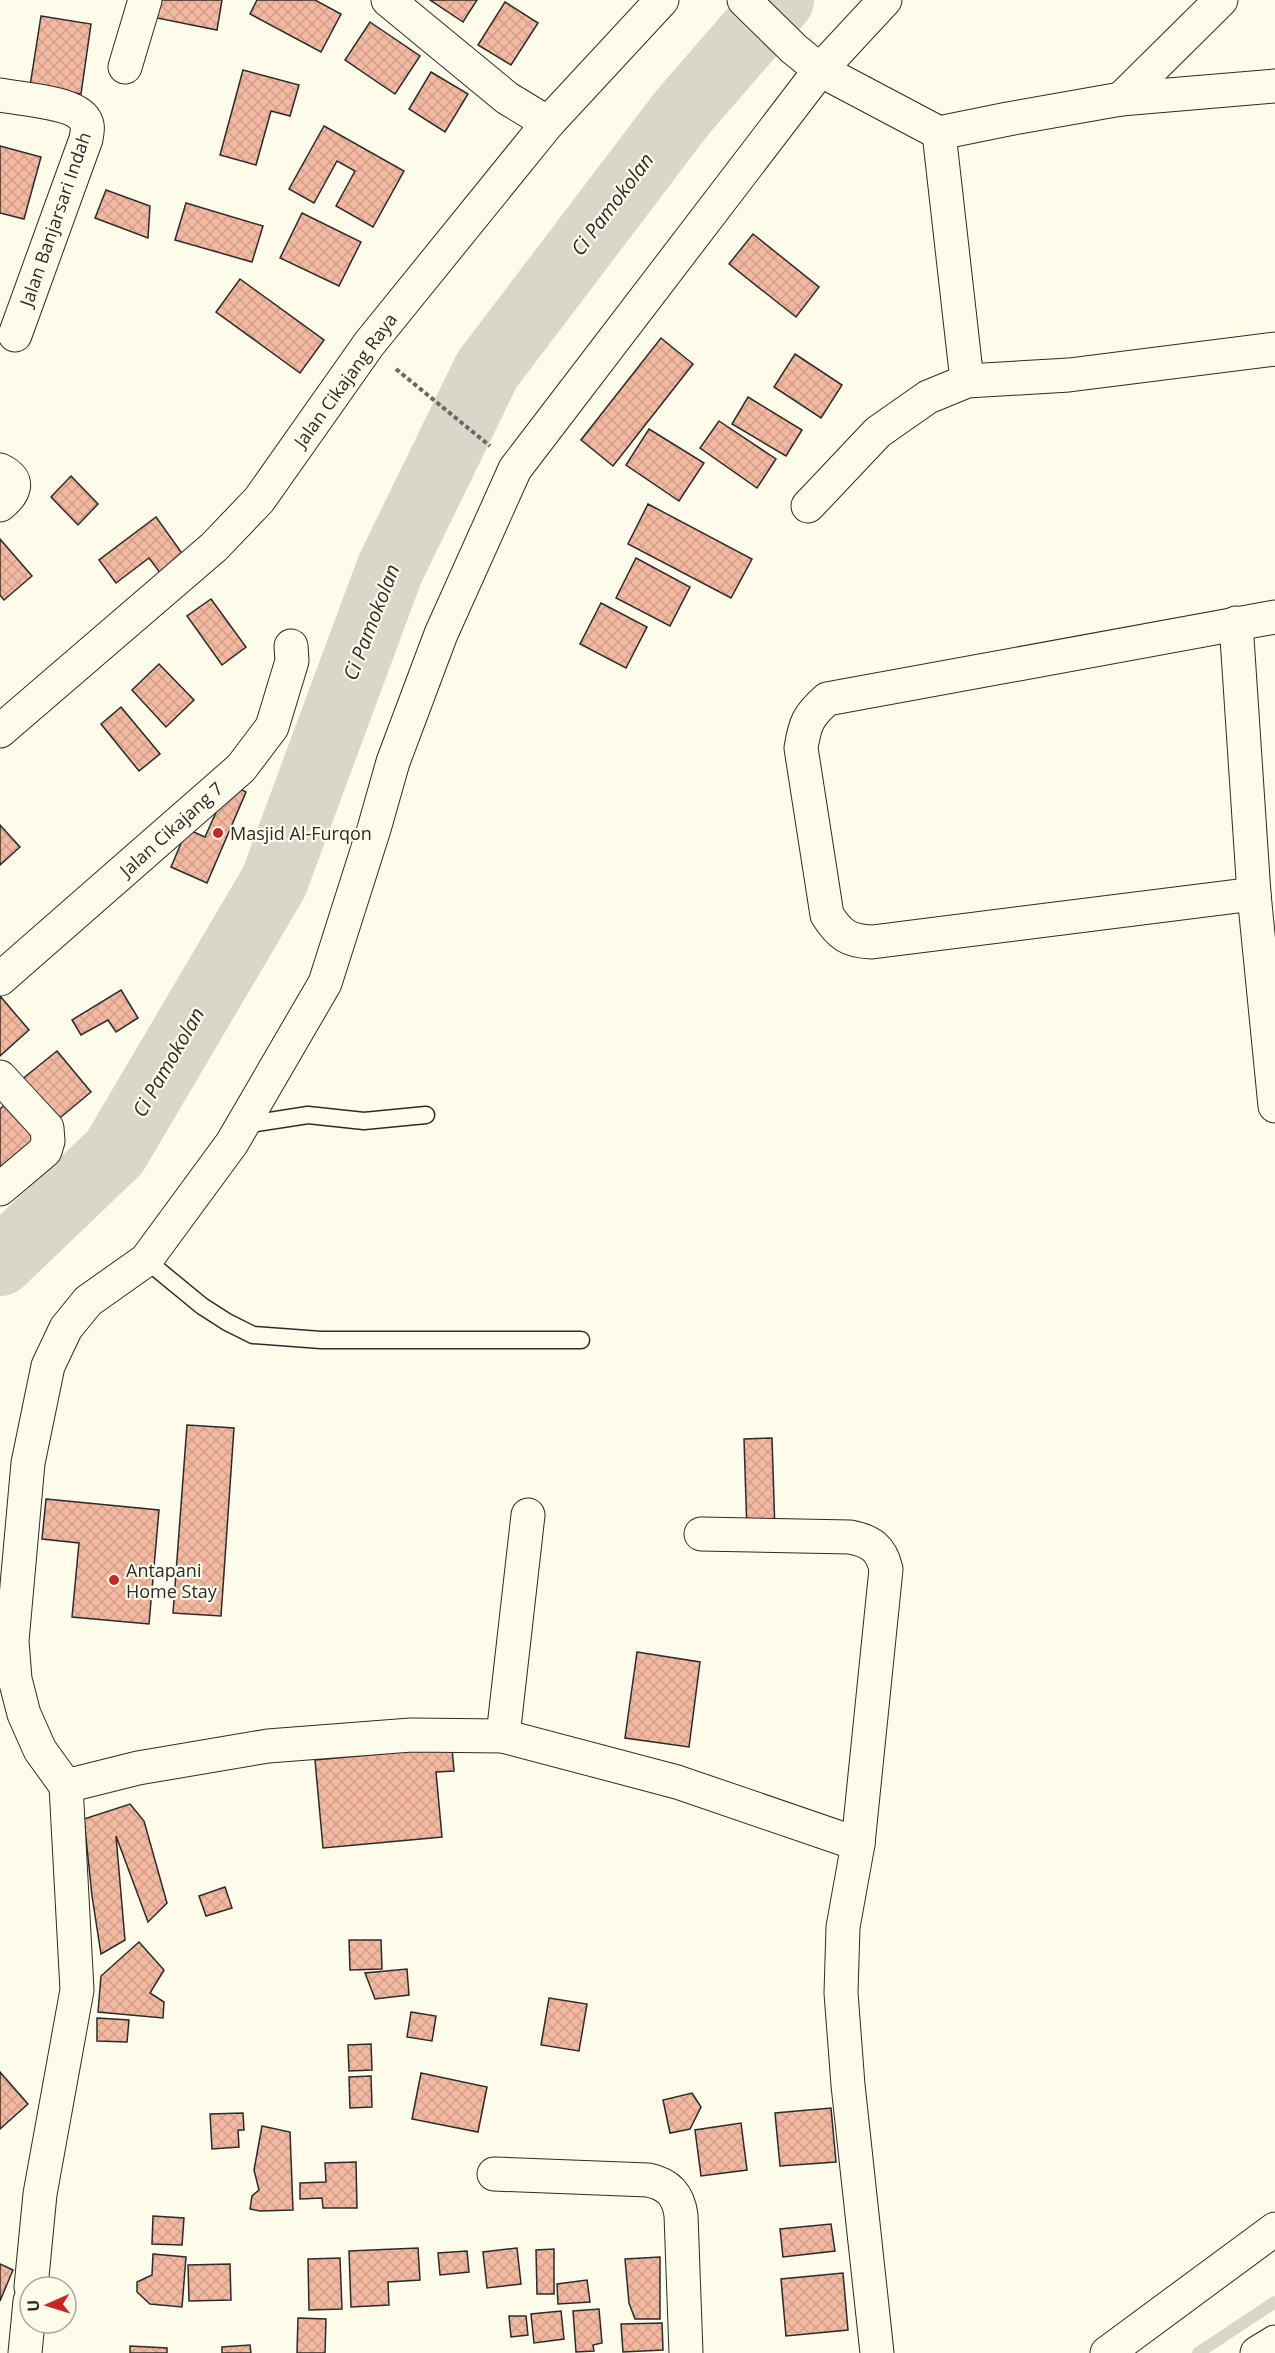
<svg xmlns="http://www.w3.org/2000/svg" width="1275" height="2353" font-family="'Open Sans',sans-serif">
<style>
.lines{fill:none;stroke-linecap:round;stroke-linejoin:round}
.stream{stroke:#d8d7c9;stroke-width:12}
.river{stroke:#d8d7c9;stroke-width:68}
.building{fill:url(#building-cross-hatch);stroke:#2b2b2b;stroke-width:1.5}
.lane-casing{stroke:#2b2b2b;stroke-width:19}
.street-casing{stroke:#2b2b2b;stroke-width:35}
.secondary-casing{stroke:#2b2b2b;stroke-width:35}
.path{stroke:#6a6964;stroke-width:4;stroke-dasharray:4.5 3;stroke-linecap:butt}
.lane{stroke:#fdfbea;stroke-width:16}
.street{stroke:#fdfbea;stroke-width:33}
.secondary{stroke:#fdfbea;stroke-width:33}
.poi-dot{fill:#c62828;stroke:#fdfbea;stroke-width:2}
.labels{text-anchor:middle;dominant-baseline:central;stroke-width:4.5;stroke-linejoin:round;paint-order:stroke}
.street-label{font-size:18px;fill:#2b2b2b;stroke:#fdfbea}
.poi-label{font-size:18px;fill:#2b2b2b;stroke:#fdfbea;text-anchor:start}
.water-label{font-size:20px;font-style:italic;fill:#2b2b2b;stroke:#fdfbea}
</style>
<defs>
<pattern id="building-cross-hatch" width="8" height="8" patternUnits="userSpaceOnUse" patternTransform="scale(1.5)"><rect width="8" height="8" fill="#f2b8a0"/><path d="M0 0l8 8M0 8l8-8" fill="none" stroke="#d09e8a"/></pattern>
</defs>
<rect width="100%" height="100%" fill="#fdfbea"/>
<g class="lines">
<path class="stream" d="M1198,2353L1275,2302"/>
<path class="river" d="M0,1262L115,1152L274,882L390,569L487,370L682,113L780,0"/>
</g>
<g class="building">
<path d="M160,0H222L217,30L157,18Z"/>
<path d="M257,0H315L341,14L321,52L250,14Z"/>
<path d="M430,0H477L463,22Z"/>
<path d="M505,2L538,23L511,65L478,45Z"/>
<path d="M41,16L91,24L81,94L30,86Z"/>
<path d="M370,22L420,56L395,94L345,60Z"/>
<path d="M243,70L299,85L290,116L271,111L256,165L220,155Z"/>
<path d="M431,72L468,94L445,132L409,109Z"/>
<path d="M324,126L404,171L373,227L336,206L355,171L337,161L314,203L289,189Z"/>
<path d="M0,146L41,157L24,219L0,213Z"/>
<path d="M106,190L150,206L148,238L95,218Z"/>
<path d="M186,203L263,226L252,262L175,240Z"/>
<path d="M302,213L361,242L339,286L280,258Z"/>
<path d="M753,234L819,287L796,317L729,264Z"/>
<path d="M240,279L324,340L300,373L216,312Z"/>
<path d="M661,338L693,364L613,466L581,440Z"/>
<path d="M795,354L842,385L821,418L774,387Z"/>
<path d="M748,397L802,430L786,456L732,424Z"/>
<path d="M719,421L776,459L757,488L700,448Z"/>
<path d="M649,429L704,463L679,501L626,465Z"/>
<path d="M71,476L98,504L78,525L51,497Z"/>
<path d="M648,504L752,559L731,598L628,544Z"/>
<path d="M156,517L184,556L161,574L149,558L116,583L99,560Z"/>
<path d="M0,539L32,576L4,600L0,595Z"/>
<path d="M636,558L690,587L670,626L616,598Z"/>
<path d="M211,599L246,647L222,665L187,616Z"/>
<path d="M601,603L647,627L626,668L580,644Z"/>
<path d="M159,664L194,700L166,727L132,690Z"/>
<path d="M121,707L160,754L139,771L101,724Z"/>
<path d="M229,783L246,792L207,883L171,867L187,829L205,837Z"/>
<path d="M0,825L20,847L0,865Z"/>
<path d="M121,990L138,1018L116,1032L108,1020L81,1035L72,1020Z"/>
<path d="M0,996L29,1030L0,1056Z"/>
<path d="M57,1051L91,1092L55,1122L21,1080Z"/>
<path d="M7,1102L41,1140L0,1174V1109Z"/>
<path d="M187,1425L234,1428L221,1616L173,1613Z"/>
<path d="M772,1438L775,1532H747L744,1439Z"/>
<path d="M46,1499L159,1510L149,1624L72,1617L79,1543L42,1539Z"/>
<path d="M637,1652L700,1662L689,1747L625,1738Z"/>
<path d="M452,1747L454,1771L436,1772L442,1837L323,1848L315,1760Z"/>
<path d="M130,1804L144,1821L167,1903L148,1922L116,1836L125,1940L101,1954L92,1896L84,1819Z"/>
<path d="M225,1887L232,1908L206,1916L199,1896Z"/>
<path d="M349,1940H381L382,1969L350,1970Z"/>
<path d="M139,1942L164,1970L150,1993L164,2002L163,2018L98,2012L101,1976Z"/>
<path d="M407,1969L409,1995L375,1999L365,1973Z"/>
<path d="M549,1998L587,2004L579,2051L541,2045Z"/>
<path d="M411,2012L436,2016L432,2041L407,2037Z"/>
<path d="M97,2018L129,2020L127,2042L97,2041Z"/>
<path d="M371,2044L372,2070L349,2071L348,2045Z"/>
<path d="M0,2072L28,2104L0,2129Z"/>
<path d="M421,2073L487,2087L478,2132L412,2119Z"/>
<path d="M371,2076L372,2107L350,2108L349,2077Z"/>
<path d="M692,2093L701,2107L690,2129L670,2133L663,2100Z"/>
<path d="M831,2108L836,2162L780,2166L775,2113Z"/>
<path d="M243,2113L244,2130H238L239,2147L212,2149L210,2114Z"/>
<path d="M741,2123L747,2170L701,2176L695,2130Z"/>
<path d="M262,2126L290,2132L293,2210L260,2211L250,2209L252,2196L259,2190L254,2170Z"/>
<path d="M356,2162L357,2208H323L322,2198L300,2199V2183L326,2182L325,2163Z"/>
<path d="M153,2216L184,2218L182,2245L152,2244Z"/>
<path d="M831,2224L835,2251L783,2257L780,2229Z"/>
<path d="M418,2248L420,2280L388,2282L389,2305L351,2307L349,2251Z"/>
<path d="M517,2248L521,2284L487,2288L483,2252Z"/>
<path d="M554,2249V2294H537L536,2250Z"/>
<path d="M467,2251L469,2272L440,2275L438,2253Z"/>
<path d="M153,2254L186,2257L182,2307L150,2304L137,2292V2282L152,2275Z"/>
<path d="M660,2257V2319H635L629,2303L625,2259Z"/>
<path d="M340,2258L342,2309L309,2310L308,2259Z"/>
<path d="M0,2264L13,2270L0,2301Z"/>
<path d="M230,2264L231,2300L189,2301L188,2265Z"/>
<path d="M843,2273L848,2330L786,2336L781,2279Z"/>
<path d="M587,2280L590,2302L558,2304L557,2284Z"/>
<path d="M599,2309L602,2343L593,2345L594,2351L576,2352L573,2311Z"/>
<path d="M561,2311L564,2339L534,2343L531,2314Z"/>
<path d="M509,2316H526L528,2335L511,2337Z"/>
<path d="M298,2318L326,2319L325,2353H297Z"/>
<path d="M662,2323L663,2350L623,2352L621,2324Z"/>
<path d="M250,2345L251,2353H222V2347Z"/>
<path d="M130,2346L167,2348V2353H130Z"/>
</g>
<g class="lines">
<g class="lane-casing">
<g id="lane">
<path d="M243,1125L308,1115L364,1121L426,1115"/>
<path d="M146,1260L202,1306L227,1322L253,1335L321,1340H581"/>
</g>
</g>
<g class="street-casing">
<g id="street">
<path d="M388,0L507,98L548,123"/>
<path d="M744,0L794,49L820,70L939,133L1008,119L1121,99L1275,86"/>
<path d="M125,67L145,0"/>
<path d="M0,95C20,99 75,102 85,120C89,126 87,132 86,139L15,335"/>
<path d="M1121,99L1221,0"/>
<path d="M939,133L967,381"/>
<path d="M0,470C21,480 15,493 0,505"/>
<path d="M808,506L878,432L928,397L967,381L1069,375L1275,349"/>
<path d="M1236,623L1254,894L1275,1106"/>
<path d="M1254,894L872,942C848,941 840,935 827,915L801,748C805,723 808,716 827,699L1275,617"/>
<path d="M0,979L241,768L272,727L292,661L291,646"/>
<path d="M0,1077L47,1128L48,1141L45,1151L0,1189"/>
<path d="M701,1534L850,1537C871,1541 881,1548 886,1569L858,1844L843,1927L841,1993L848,2085L877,2353"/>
<path d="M503,1736L528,1515"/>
<path d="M66,1786L40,1750L24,1714L15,1679L12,1641L28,1463L48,1366L66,1328L88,1301L146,1260L232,1143L325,983L374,829L393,762L441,634L515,469L820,70L885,0"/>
<path d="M494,2174L648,2180C668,2184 678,2194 681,2215L686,2353"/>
<path d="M31,2287L40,2194L77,1990L66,1786L138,1768L268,1746L411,1735L503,1736L677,1782L858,1844"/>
<path d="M25,2353L30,2301"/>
<path d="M1257,2353L1275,2342"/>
</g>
</g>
<g class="secondary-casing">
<g id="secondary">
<path d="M0,731L214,547L259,500L369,344L548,123L662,0"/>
<path d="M1107,2353L1275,2229"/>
</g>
</g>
<path class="path" d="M396,369L490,446"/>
<use href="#lane" class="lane"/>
<use href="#street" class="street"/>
<use href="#secondary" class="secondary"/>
</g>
<g class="poi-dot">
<circle cx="218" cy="833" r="6"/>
<circle cx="114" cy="1580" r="6"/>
</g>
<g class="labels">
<g class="street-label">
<text transform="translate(55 219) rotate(-71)">Jalan Banjarsari Indah</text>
<text transform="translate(345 380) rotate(-54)">Jalan Cikajang Raya</text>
<text transform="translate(171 829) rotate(-42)">Jalan Cikajang 7</text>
</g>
<g class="poi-label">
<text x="230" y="833">Masjid Al-Furqon</text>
<text x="126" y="1570">Antapani<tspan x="126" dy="21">Home Stay</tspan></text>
</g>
<g class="water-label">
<text transform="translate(612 204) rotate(-53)">Ci Pamokolan</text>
<text transform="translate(371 622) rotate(-69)">Ci Pamokolan</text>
<text transform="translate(168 1062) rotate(-60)">Ci Pamokolan</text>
</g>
</g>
<g transform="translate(48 2305) rotate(267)"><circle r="28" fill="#fdfbea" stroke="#a9a89e" stroke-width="1.5"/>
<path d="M0-4.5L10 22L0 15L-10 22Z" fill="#c62828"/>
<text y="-9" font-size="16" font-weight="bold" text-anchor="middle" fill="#2b2b2b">U</text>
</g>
</svg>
